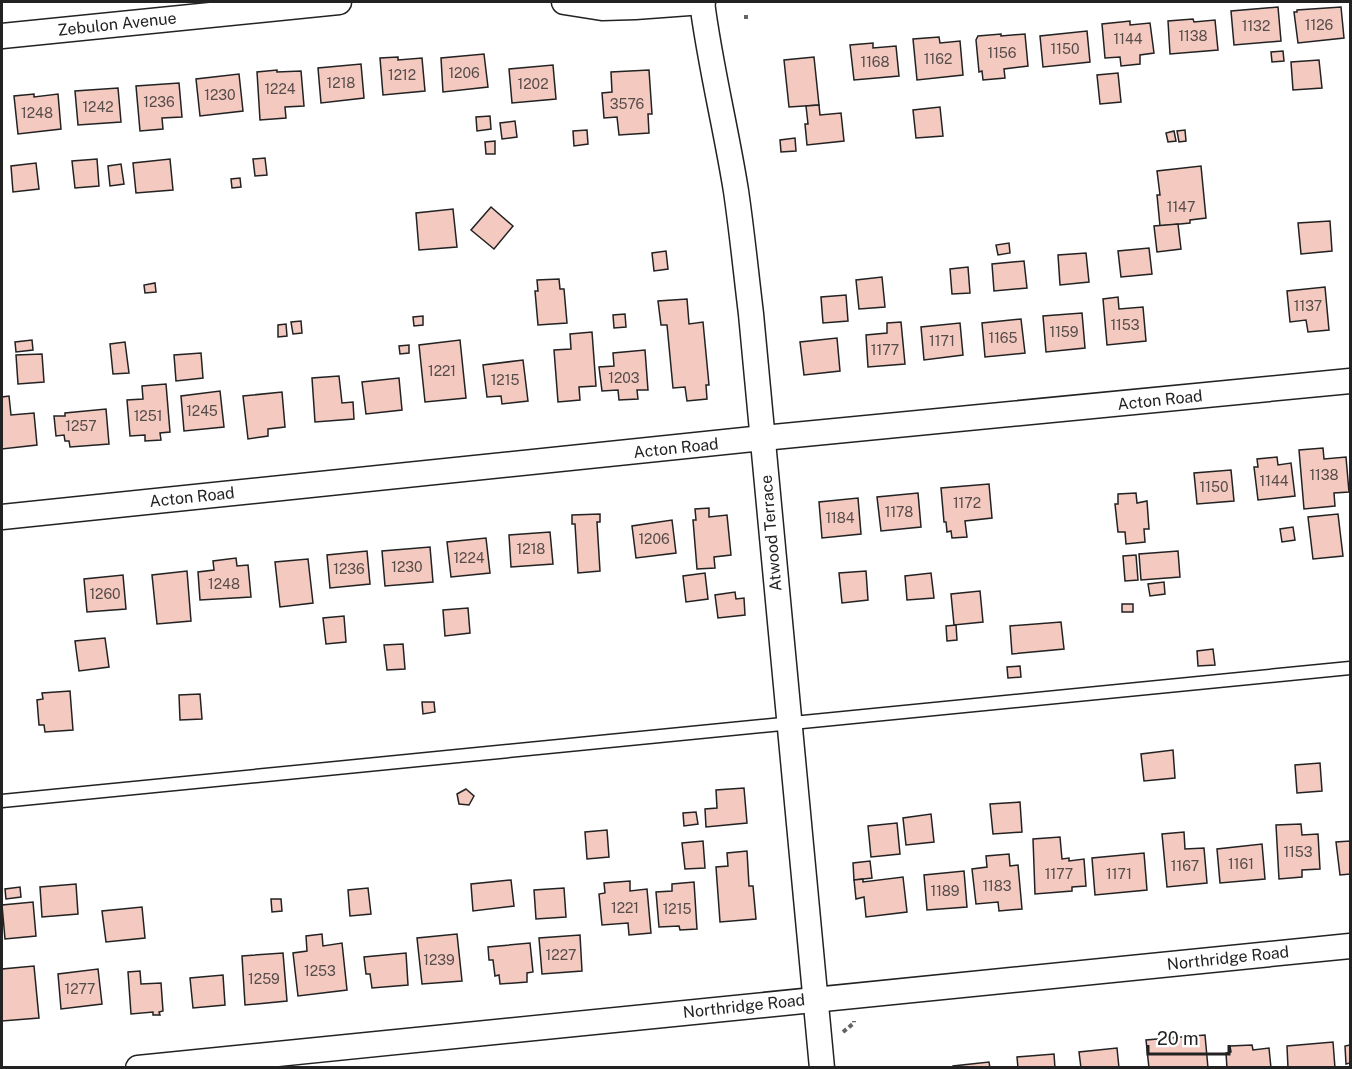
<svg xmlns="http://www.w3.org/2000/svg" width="1352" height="1069" font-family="'Public Sans',sans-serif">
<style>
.building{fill:#f3c9c0;stroke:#222;stroke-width:1.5}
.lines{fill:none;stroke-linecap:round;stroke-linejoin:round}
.lane-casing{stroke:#222;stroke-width:15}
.street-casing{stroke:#222;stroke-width:27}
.path{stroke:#646464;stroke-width:4;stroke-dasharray:4.5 3;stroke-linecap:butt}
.lane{stroke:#fff;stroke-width:12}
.street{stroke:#fff;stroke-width:24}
.labels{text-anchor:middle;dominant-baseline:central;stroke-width:4.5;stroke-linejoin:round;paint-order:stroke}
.number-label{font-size:14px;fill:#564c4a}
.street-label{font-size:16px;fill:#222;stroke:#fff}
</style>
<rect width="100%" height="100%" fill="#fff"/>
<g class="building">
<path d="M1278,7L1281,41L1234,45L1231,11Z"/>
<path d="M1341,7L1344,38L1298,43L1294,12H1297V10Z"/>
<path d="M1193,19L1194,22L1215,20L1218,50L1170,54L1168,21Z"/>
<path d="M1130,21V25L1150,23L1154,53L1140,55V64L1121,66L1120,57L1105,58L1102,24Z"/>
<path d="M1087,31L1090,62L1043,67L1040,36Z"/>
<path d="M1001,34V36L1025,34L1028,66L1004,69L1005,78L983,80L982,71L979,72L976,40L978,36Z"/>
<path d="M939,37L940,43L960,41L963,75L917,80L913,39Z"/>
<path d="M873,43V48L896,46L899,76L854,80L850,45Z"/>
<path d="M1283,51L1284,61L1272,62L1271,52Z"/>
<path d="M484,54L488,87L443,92L441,58Z"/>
<path d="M398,57V60L422,58L425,91L383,95L380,58Z"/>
<path d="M814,57L819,105L789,107L784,60Z"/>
<path d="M1319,60L1322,88L1293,90L1291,62Z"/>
<path d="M361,64L364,98L321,103L318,68Z"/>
<path d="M553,65L556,99L512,103L509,69Z"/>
<path d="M277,70V72L301,71L304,106L285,107L286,118L260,120L257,72Z"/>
<path d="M649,70L652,114H648L649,133L619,135L617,117L604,118L602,93L612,92L611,72Z"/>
<path d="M1118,73L1121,102L1100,104L1097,75Z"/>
<path d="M239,74L243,111L200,116L196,79Z"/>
<path d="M179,83L182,117L162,118L163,129L140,131L136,86Z"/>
<path d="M118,88L121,122L78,125L75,91Z"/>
<path d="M34,94V97L58,94L61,129L18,134L14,96Z"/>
<path d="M819,105L820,115L841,113L844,141L807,145L805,124H808L806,106Z"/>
<path d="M940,107L943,136L916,138L913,110Z"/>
<path d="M490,116L491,129L477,131L476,117Z"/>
<path d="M515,121L517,137L502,139L500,123Z"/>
<path d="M587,130L588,144L574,146L573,131Z"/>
<path d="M1185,130L1186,141L1179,142L1177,131Z"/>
<path d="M1174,131L1176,141L1168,142L1166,133Z"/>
<path d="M795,138L796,151L781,152L780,140Z"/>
<path d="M495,141V154H486L485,142Z"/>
<path d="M265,158L267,175L255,176L253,159Z"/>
<path d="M97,159L99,186L75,188L72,161Z"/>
<path d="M170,159L173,190L136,193L133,163Z"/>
<path d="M36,163L39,189L13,192L11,166Z"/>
<path d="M121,164L124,184L110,186L108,166Z"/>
<path d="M1201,166L1206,218L1190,220V223L1160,226L1157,195H1160L1157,171Z"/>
<path d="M240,178L241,187L232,188L231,179Z"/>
<path d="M491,207L513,226L494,249L471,230Z"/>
<path d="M453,209L457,247L419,250L416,213Z"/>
<path d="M1330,221L1332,251L1301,254L1298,223Z"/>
<path d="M1178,224L1181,249L1157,252L1154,226Z"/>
<path d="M1009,243L1010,253L998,255L996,245Z"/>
<path d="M1149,248L1152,274L1121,277L1118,251Z"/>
<path d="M666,251L668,269L654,271L652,253Z"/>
<path d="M1086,253L1089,282L1060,285L1058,255Z"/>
<path d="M1024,261L1027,288L994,291L992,264Z"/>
<path d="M968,267L970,293L952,294L950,269Z"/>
<path d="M882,277L885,307L859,309L856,280Z"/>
<path d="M559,279L560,289H564L567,323L538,325L535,291H538L537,280Z"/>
<path d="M155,283L156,292L145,293L144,285Z"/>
<path d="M1325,287L1329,330L1308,332L1306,320L1290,322L1287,291Z"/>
<path d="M846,295L848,321L823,323L821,297Z"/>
<path d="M1118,297L1119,309L1143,307L1146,341L1107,345L1103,299Z"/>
<path d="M687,299L689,324L703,322L709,385H706L707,399L687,401L685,387L673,388L667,325H661L658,301Z"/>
<path d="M1082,313L1085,348L1046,352L1043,316Z"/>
<path d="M625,314L626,327L614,328L613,315Z"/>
<path d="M423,316V325L414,326L413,317Z"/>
<path d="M1021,319L1025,353L985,357L982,323Z"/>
<path d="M301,321L302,333L293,334L291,322Z"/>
<path d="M901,322L905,364L868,367L866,335L887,333V323Z"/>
<path d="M960,323L963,355L924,360L921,327Z"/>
<path d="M286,324L287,336L278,337V325Z"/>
<path d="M592,332L596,386L579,387L580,400L558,402L554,350L571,349L570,334Z"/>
<path d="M837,338L840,371L804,375L800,342Z"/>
<path d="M32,340L33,350L16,352L15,342Z"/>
<path d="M460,340L466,398L425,402L419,345Z"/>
<path d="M125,342L129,373L113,374L110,344Z"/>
<path d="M409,345V353L400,354L399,346Z"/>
<path d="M645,350L648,390H637L638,399L619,400L618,390L602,391L599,367L614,366L613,353Z"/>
<path d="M201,353L203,378L176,381L174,355Z"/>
<path d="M42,354L44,382L18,384L16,355Z"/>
<path d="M523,360L528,401L502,404L501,396L487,397L483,365Z"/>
<path d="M339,376L342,403L353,402L354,419L315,422L312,378Z"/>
<path d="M399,378L402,410L366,414L362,382Z"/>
<path d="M166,384L170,432L160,433L161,440L145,441V435L130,436L127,400L143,399L142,386Z"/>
<path d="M220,391L224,427L184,431L181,396Z"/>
<path d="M282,392L285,427L268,429V436L248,439L243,396Z"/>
<path d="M9,396L11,415L34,413L37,445L2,449V397Z"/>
<path d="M106,409L109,444L70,447L69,441H65L64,435L56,436L54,416H65V413Z"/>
<path d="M1323,448L1324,459L1346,457L1349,492L1334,493L1335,506L1304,509L1299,450Z"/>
<path d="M1277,457L1278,465L1291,463L1295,496L1258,500L1254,467H1258L1257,459Z"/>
<path d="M1231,470L1234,501L1197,504L1194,473Z"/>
<path d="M989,484L992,518L965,521L967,537L952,538L951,531L947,532L946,522H944L941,488Z"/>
<path d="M918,493L921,527L881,531L877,497Z"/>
<path d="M1136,493L1137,503L1147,501L1149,529H1144L1145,542L1126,544L1125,532H1118L1115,504H1118V494Z"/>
<path d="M858,498L861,534L822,538L819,502Z"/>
<path d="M709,508V517L727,515L731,555L714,557L715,568L697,569L693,520H696L695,509Z"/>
<path d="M600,514V522H597L600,571L578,573L575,524H572V515Z"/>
<path d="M1338,514L1343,556L1313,559L1308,517Z"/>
<path d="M672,520L676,553L636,558L632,526Z"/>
<path d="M1293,527L1295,540L1282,542L1280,529Z"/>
<path d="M550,532L553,564L511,567L509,535Z"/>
<path d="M486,538L490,573L451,577L447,542Z"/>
<path d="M430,547L433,582L385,586L382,551Z"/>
<path d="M367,551L370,584L330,588L327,555Z"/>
<path d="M1178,551L1180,577L1141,580L1139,554Z"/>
<path d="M1136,555L1138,580L1125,581L1123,556Z"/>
<path d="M236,558L237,566L248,565L251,597L200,600L198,572L214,570L213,561Z"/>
<path d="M308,559L313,603L280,607L275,562Z"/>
<path d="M187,571L191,621L157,624L152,575Z"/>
<path d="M866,571L868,600L842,603L839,573Z"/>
<path d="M705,573L708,599L686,602L683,576Z"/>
<path d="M931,573L934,598L907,600L905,576Z"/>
<path d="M123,575L126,609L87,612L84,579Z"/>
<path d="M1164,582L1165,594L1150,596L1148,584Z"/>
<path d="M980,591L983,622L954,625L951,594Z"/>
<path d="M735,592L736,599L744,598L745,615L718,618L715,595Z"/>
<rect x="1122" y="604" width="11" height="8"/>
<path d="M468,608L470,633L445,636L443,610Z"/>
<path d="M344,616L346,642L326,644L323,618Z"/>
<path d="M1061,622L1064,649L1012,654L1010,626Z"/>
<path d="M956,625L957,640L947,641L946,626Z"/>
<path d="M105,638L109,667L79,671L75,641Z"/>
<path d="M403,644L405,669L387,670L384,645Z"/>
<path d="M1213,649L1215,665L1198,666L1197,651Z"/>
<path d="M1020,666L1021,677L1008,678L1007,667Z"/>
<path d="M70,691L73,730L45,732L44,725H39L37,700L43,699L42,693Z"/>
<path d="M200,694L202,719L180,720L179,695Z"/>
<path d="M422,702H434L435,712L423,714Z"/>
<path d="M1173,750L1175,778L1144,781L1141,754Z"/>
<path d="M1320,763L1322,791L1297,793L1295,765Z"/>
<path d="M744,788L747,823L706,827L705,809L717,808L716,790Z"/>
<path d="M466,789L474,796L469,805L459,804L457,794Z"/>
<path d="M1020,802L1022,832L993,834L990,804Z"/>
<path d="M696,812L698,824L684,826L683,813Z"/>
<path d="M931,814L934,842L906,845L903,818Z"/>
<path d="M897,823L900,854L871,857L868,826Z"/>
<path d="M1301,824L1302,835L1318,834L1320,869L1302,870V877L1279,879L1276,825Z"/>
<path d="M607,830L609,857L587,859L585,832Z"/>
<path d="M1184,832L1185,849L1204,848L1207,883L1167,887L1162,834Z"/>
<path d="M1060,837L1062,859L1069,858V861L1084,859L1086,886L1072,887V891L1035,894L1033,839Z"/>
<path d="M703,841L705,868L685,869L682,843Z"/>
<path d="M1350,841V874L1340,875L1336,842Z"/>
<path d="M1262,844L1265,879L1220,883L1217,849Z"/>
<path d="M747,851L749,886H753L756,919L720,922L716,867L728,866L727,853Z"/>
<path d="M1144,853L1147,890L1095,895L1092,858Z"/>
<path d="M1009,854L1010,866L1018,865L1022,909L999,911L998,902L976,904L972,869L987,867L986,856Z"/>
<path d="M870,861L872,878L854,880L853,863Z"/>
<path d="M964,871L967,907L927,910L924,875Z"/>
<path d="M903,877L907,912L866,917L864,897L856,899L854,880L863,879V882Z"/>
<path d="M511,880L514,906L473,911L471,884Z"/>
<path d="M630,881V891L647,889L651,933L629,935L628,923L602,925L599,894L605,893L604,883Z"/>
<path d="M694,882L697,929L680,930L679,926L659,927L656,892L672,891V884Z"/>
<path d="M76,884L78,914L42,917L40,887Z"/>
<path d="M20,887L21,897L6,899L5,889Z"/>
<path d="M368,888L371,914L350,916L348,890Z"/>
<path d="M564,888L566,917L536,919L534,890Z"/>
<path d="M271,899H281L282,911L272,912Z"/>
<path d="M33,902L36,936L5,939L2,905Z"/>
<path d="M142,907L145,938L106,942L102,911Z"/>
<path d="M322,934L323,946L342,943L347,990L298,996L293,953L307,951L306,936Z"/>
<path d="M457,934L462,981L422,984L417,938Z"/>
<path d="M580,935L582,971L542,974L539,938Z"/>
<path d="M530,943L533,972L527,973V982L500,984L499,975L495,976L493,960H489L488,947Z"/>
<path d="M283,953L287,1001L245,1005L242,956Z"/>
<path d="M406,953L408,985L372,988L370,974H366L364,957Z"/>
<path d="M34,966L39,1018L2,1021V969Z"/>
<path d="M98,969L102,1004L61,1009L58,974Z"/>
<path d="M140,971L141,984L161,983L163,1011L159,1012L160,1015H153V1012L131,1014L128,972Z"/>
<path d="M223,975L225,1005L193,1008L190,978Z"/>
<path d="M1205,1035L1208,1068H1149L1146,1040Z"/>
<path d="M1333,1042L1335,1068H1288L1287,1046Z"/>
<path d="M1252,1045L1253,1050L1269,1048L1271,1068H1227L1226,1053L1231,1052L1230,1046Z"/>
<path d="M1350,1045V1063L1346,1064L1345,1046Z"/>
<path d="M1117,1048L1119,1068H1081L1079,1052Z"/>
<path d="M1054,1054L1055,1068H1018L1017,1057Z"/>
<path d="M989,1062L990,1068H953V1066Z"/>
</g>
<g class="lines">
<g class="lane-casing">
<path id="lane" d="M2,801L1350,668"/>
</g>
<g class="street-casing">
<g id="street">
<path d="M564,2L602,8L635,7L703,2"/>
<path d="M702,2C710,65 726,128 736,191C742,232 746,273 751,314L822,1068"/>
<path d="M2,36L339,2"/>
<path d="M2,517L763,438L1350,381"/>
<path d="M138,1068L1350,946"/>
</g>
</g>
<g class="path">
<path d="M746,15V19"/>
<path d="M843,1032L854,1023V1021"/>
</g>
<use href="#lane" class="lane"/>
<use href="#street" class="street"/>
</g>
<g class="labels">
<g class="number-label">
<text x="1319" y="25">1126</text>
<text x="1256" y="26">1132</text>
<text x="1193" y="36">1138</text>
<text x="1128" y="39">1144</text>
<text x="1065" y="49">1150</text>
<text x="1002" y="53">1156</text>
<text x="938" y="59">1162</text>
<text x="875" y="62">1168</text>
<text x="464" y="73">1206</text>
<text x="402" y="75">1212</text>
<text x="341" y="83">1218</text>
<text x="533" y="84">1202</text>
<text x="280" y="89">1224</text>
<text x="220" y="95">1230</text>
<text x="159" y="102">1236</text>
<text x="627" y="104">3576</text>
<text x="98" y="107">1242</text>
<text x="37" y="113">1248</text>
<text x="1181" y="207">1147</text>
<text x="1308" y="306">1137</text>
<text x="1125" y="325">1153</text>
<text x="1064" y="332">1159</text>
<text x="1003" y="338">1165</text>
<text x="942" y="341">1171</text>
<text x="885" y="350">1177</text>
<text x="442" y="371">1221</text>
<text x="624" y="378">1203</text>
<text x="505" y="380">1215</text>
<text x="202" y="411">1245</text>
<text x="148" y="416">1251</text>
<text x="81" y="426">1257</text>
<text x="1324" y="475">1138</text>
<text x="1274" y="481">1144</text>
<text x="1214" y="487">1150</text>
<text x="967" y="503">1172</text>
<text x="899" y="512">1178</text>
<text x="840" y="518">1184</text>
<text x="654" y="539">1206</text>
<text x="531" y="549">1218</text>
<text x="469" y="558">1224</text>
<text x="407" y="567">1230</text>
<text x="349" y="569">1236</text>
<text x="224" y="584">1248</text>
<text x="105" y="594">1260</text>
<text x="1298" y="852">1153</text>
<text x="1241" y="864">1161</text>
<text x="1185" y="866">1167</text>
<text x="1059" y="874">1177</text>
<text x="1119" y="874">1171</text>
<text x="997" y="886">1183</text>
<text x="945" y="891">1189</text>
<text x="625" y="908">1221</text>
<text x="677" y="909">1215</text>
<text x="561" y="955">1227</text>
<text x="439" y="960">1239</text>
<text x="320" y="971">1253</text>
<text x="264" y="979">1259</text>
<text x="80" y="989">1277</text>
</g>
<g class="street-label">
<text transform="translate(117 24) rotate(-6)">Zebulon Avenue</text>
<text transform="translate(1160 400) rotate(-6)">Acton Road</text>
<text transform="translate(676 448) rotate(-6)">Acton Road</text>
<text transform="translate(192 497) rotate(-6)">Acton Road</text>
<text transform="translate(771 533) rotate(-95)">Atwood Terrace</text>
<text transform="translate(1228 958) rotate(-6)">Northridge Road</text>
<text transform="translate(744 1006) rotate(-6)">Northridge Road</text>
</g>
</g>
<rect width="1352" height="1069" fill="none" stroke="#222222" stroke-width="6"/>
<path d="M1148 1045v9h81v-9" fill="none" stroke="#222222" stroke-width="3"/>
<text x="1157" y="1045" font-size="18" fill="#222222" stroke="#ffffff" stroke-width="4.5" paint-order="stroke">20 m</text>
</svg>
